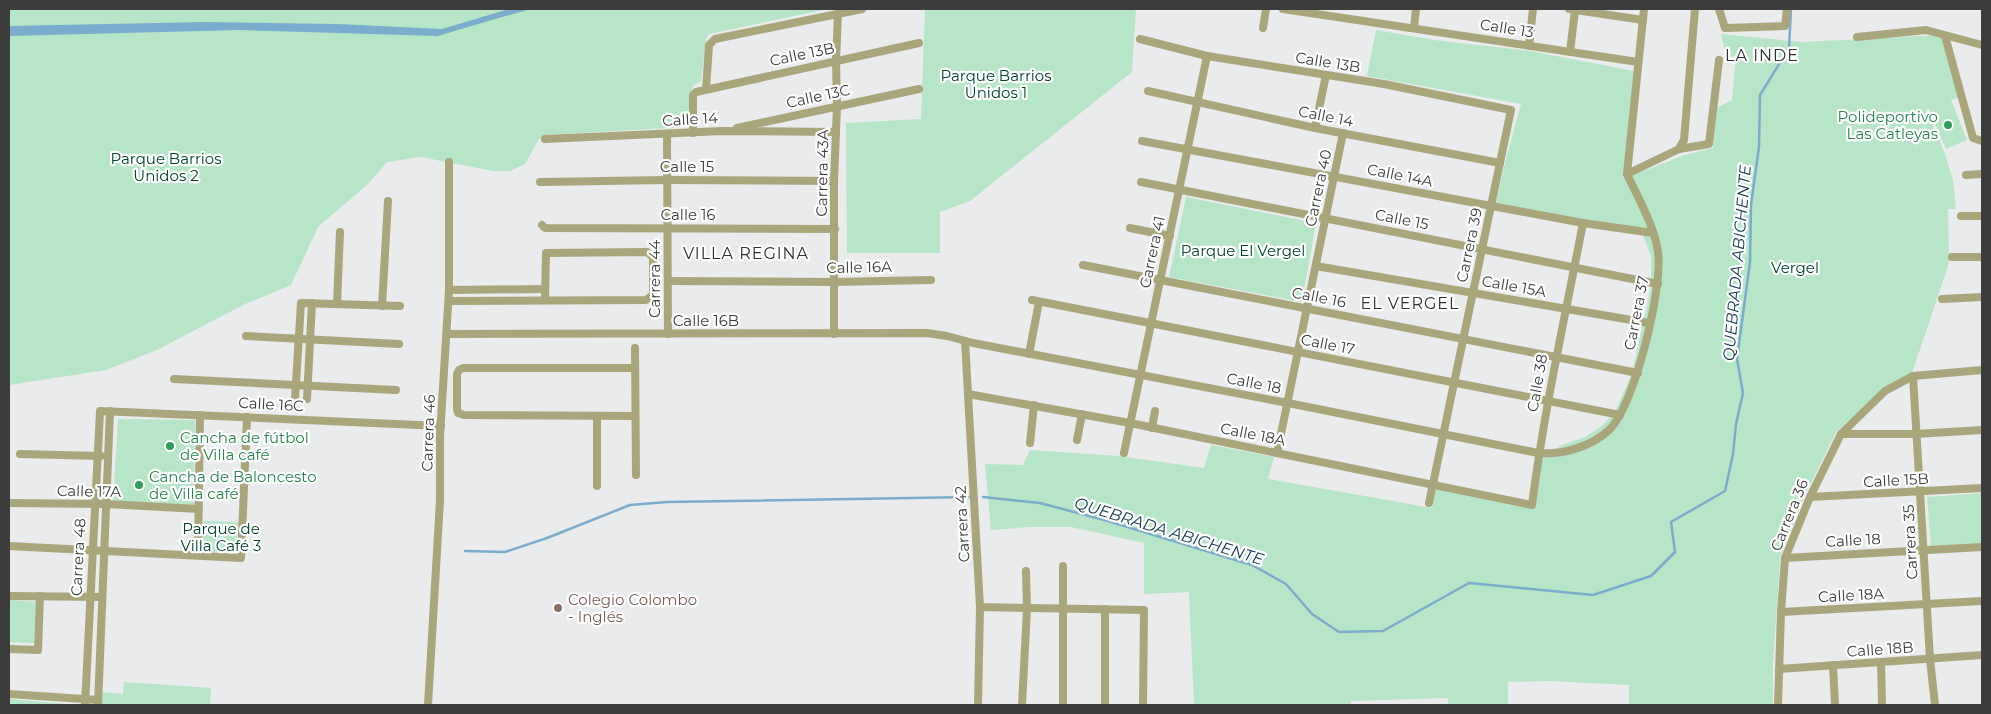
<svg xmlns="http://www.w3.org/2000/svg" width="1991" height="714" font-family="Montserrat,sans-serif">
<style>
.green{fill:#b6e6c7}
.water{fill:#7baccd}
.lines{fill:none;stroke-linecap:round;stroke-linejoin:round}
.stream{stroke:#7baccd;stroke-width:2.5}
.street{stroke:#a9a67b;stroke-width:8}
.leisure-dot{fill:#2e9e5b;stroke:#fff;stroke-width:2}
.education-dot{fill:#8d6e63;stroke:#fff;stroke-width:2}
.labels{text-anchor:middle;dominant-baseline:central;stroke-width:4.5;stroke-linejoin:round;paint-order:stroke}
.street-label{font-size:15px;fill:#3c3c3d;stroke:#fff}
.park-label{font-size:15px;fill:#014426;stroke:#fff}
.leisure-label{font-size:15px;fill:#27864d;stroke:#fff;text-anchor:start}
.education-label{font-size:15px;fill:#785e54;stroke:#fff;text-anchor:start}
.neighbourhood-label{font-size:16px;letter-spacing:1px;fill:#2f3032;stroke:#fff}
.water-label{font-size:16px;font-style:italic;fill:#0f374f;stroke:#fff}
</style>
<rect width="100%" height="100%" fill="#e9ebed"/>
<g class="green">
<path d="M9,9H828L709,34L706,39L701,82L695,84L692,88L686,127L545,135L539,139L525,164L510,171H493L421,157L387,162L369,183L318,227L291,285L243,305L157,350L106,370L9,385Z"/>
<path d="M925,9H1136L1132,72L970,201L940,212V253H847L846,123L921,119Z"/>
<path d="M1376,30L1434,40L1530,51L1634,71L1623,179L1685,155L1713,148L1717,108L1732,100L1736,57L1726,56L1721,34L1802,42L1941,35L1959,97L1951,100L1967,140L1946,149L1929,109L1926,110L1945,154L1953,180L1956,209H1948L1949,263L1911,376L1885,388L1836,432L1803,499L1780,557L1773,666V705H1629V685L1551,681L1508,682V705H1448V698L1351,701V705H1194L1189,592L1144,594V543L1071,527H1030L991,530L985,464L1023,465L1030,450L1119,456L1204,468L1211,445L1274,457L1268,479L1432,508L1436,488L1532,507L1542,459L1562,445L1585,437L1602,426L1615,412L1632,373L1651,287V256L1641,230L1496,203L1506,159L1521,104L1367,76Z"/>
<path d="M1186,197L1316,223L1302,302L1169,277Z"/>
<path d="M118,419L195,420L194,505L113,501Z"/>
<path d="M1982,493V544L1931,546L1927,497Z"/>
<path d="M204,521L238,522L236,553L203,551Z"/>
<path d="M9,600L36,602L34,643L9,642Z"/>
<path d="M124,682L211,688L210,705H101L102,692L123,694Z"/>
<path d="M9,699L78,705H9Z"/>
</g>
<path class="water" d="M509,9H526L438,36L238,30L9,36V26L205,22L337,24L442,29Z"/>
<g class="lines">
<g class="stream">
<path d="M435,35L526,9"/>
<path d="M983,497L1040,503L1108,521L1252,565L1286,584L1312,614L1339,632L1383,631L1469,583L1593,595L1651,576L1675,552L1671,522L1725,491L1733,454L1736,424L1743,393L1737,359L1750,262L1751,205L1759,147L1760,95L1789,48L1791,9"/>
<path d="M465,551L505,552L547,538L630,505L667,502L970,497"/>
</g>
<g class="street">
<path d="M1283,9L1638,62"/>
<path d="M1569,9L1643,20"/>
<path d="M1719,9L1725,28L1785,26L1787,9"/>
<path d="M1263,28L1266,9"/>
<path d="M1414,28L1416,9"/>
<path d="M1945,36L1973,138L1982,141"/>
<path d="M1857,37L1926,30L1982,45"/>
<path d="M1140,39L1207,56L1384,84L1511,110L1429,503"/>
<path d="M1529,46L1533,9"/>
<path d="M1570,52L1575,10"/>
<path d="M706,89L709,45L715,39L862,9"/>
<path d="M1148,91L1315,128L1500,163"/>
<path d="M737,128L919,89"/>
<path d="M1315,128L1326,75"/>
<path d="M693,133V95L696,92L919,43"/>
<path d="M667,134L668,334"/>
<path d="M545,139L722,131L836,132"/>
<path d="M1142,141L1583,223L1653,233"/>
<path d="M1679,149L1684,140L1695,9"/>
<path d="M1627,174L1679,149L1709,144L1719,60"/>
<path d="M1627,174L1644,9"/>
<path d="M1966,175L1982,174"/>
<path d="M540,182L668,180L834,181"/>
<path d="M1141,182L1658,284"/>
<path d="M1961,216H1982"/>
<path d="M542,225L545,228L835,229"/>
<path d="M1130,228L1170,236"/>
<path d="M1952,257H1982"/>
<path d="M1083,265L1638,373"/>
<path d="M1316,266L1649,323"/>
<path d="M668,281L834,282L931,280"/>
<path d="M449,290L545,289"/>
<path d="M1942,299L1982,297"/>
<path d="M1032,300L1620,415"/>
<path d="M449,301L646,300L653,295V257L647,252L546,253L545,300"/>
<path d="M337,304L340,232"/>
<path d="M382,306L388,201"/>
<path d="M447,334L927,333L947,336L973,343L1288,403L1538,453C1562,455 1591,447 1609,430C1635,405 1663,288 1658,252C1654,225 1638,198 1627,174"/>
<path d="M834,334V181L837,106L836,61L838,14"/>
<path d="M246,336L399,344"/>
<path d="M965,341L980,607L978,705"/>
<path d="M635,348L636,475"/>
<path d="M1029,354L1039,302"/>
<path d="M635,368H463L459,370L457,374V409L458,413L464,415L635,416"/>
<path d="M1913,376L1930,659L1935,705"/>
<path d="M174,379L396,390"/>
<path d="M968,394L1130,423L1532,505C1544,410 1565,317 1583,223"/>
<path d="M295,399L301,303L400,306"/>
<path d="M307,399L312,303"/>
<path d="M1152,428L1155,411"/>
<path d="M1841,434H1916L1982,430"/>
<path d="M1077,440L1082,414"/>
<path d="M1030,443L1034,405"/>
<path d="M1124,453L1207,56"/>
<path d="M1277,453L1343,133"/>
<path d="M20,454L101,456"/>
<path d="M597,486V416"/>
<path d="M1810,497L1982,488"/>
<path d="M9,503L106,504L199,509"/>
<path d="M9,546L241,558L247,417"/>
<path d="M198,555L200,415"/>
<path d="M1785,558L1982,547"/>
<path d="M1063,566V705"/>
<path d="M9,596L102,597"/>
<path d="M980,607L1144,610L1143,705"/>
<path d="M1105,609V705"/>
<path d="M1781,612L1982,601"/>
<path d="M9,649L38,650L40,596"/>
<path d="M1881,662L1882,703"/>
<path d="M1833,665L1835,705"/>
<path d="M1779,669L1982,655"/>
<path d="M9,694L98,700"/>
<path d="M85,705L100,411L441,426"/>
<path d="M98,705L110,411"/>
<path d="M428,705L440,500V436L449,290V162"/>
<path d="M1022,705L1027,609L1026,571"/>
<path d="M1778,705L1781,612L1785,558L1810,497L1841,434L1885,391L1913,376L1982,370"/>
</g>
</g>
<g class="leisure-dot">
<circle cx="1948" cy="125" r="5"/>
<circle cx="170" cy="446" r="5"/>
<circle cx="139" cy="485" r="5"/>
</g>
<circle class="education-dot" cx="558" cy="608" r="5"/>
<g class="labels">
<g class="street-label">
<text transform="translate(1507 28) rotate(9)">Calle 13</text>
<text transform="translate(802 54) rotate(-12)">Calle 13B</text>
<text transform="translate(1328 62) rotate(9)">Calle 13B</text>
<text transform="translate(818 96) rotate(-12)">Calle 13C</text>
<text transform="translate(1326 116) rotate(11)">Calle 14</text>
<text transform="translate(690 119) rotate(-3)">Calle 14</text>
<text x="687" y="166">Calle 15</text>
<text transform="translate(822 173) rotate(-89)">Carrera 43A</text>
<text transform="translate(1400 175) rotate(11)">Calle 14A</text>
<text transform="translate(1318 188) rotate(-78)">Carrera 40</text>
<text x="688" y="214">Calle 16</text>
<text transform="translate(1402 219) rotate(11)">Calle 15</text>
<text transform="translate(1469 245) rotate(-78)">Carrera 39</text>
<text transform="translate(1152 252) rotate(-78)">Carrera 41</text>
<text transform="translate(859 267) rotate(-1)">Calle 16A</text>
<text transform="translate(654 279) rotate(-90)">Carrera 44</text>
<text transform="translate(1514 286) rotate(10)">Calle 15A</text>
<text transform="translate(1319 297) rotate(11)">Calle 16</text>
<text transform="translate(1636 313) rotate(-79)">Carrera 37</text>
<text x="706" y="320">Calle 16B</text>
<text transform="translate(1328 344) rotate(11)">Calle 17</text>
<text transform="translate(1254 383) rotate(11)">Calle 18</text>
<text transform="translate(1537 383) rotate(-80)">Calle 38</text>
<text transform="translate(271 404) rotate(3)">Calle 16C</text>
<text transform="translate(428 433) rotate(-88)">Carrera 46</text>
<text transform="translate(1253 434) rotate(11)">Calle 18A</text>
<text transform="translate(1896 480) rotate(-3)">Calle 15B</text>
<text transform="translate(89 491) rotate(1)">Calle 17A</text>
<text transform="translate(1789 515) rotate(-68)">Carrera 36</text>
<text transform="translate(962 524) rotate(-93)">Carrera 42</text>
<text transform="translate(1853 540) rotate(-3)">Calle 18</text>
<text transform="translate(1910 542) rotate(-93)">Carrera 35</text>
<text transform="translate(78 557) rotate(-87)">Carrera 48</text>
<text transform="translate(1851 595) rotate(-3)">Calle 18A</text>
<text transform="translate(1880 649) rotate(-4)">Calle 18B</text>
</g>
<g class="park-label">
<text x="996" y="75">Parque Barrios<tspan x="996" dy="17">Unidos 1</tspan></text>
<text x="166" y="158">Parque Barrios<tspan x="166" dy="17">Unidos 2</tspan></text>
<text x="1243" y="250">Parque El Vergel</text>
<text x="1795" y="267">Vergel</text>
<text x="221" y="528">Parque de<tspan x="221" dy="17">Villa Café 3</tspan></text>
</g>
<g class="leisure-label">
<text x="1938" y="116" text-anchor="end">Polideportivo<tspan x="1938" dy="17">Las Catleyas</tspan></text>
<text x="180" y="437">Cancha de fútbol<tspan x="180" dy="17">de Villa café</tspan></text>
<text x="149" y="476">Cancha de Baloncesto<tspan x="149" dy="17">de Villa café</tspan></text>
</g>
<g class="education-label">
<text x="568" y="599">Colegio Colombo<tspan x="568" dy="17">- Inglés</tspan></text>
</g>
<g class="neighbourhood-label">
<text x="1762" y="55">LA INDE</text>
<text x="746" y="253">VILLA REGINA</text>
<text x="1410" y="303">EL VERGEL</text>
</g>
<g class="water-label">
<text transform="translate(1737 263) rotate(-85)">QUEBRADA ABICHENTE</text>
<text transform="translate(1169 531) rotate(17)">QUEBRADA ABICHENTE</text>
</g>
</g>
<rect width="1991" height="714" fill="none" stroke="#3c3c3d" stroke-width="20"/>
</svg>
